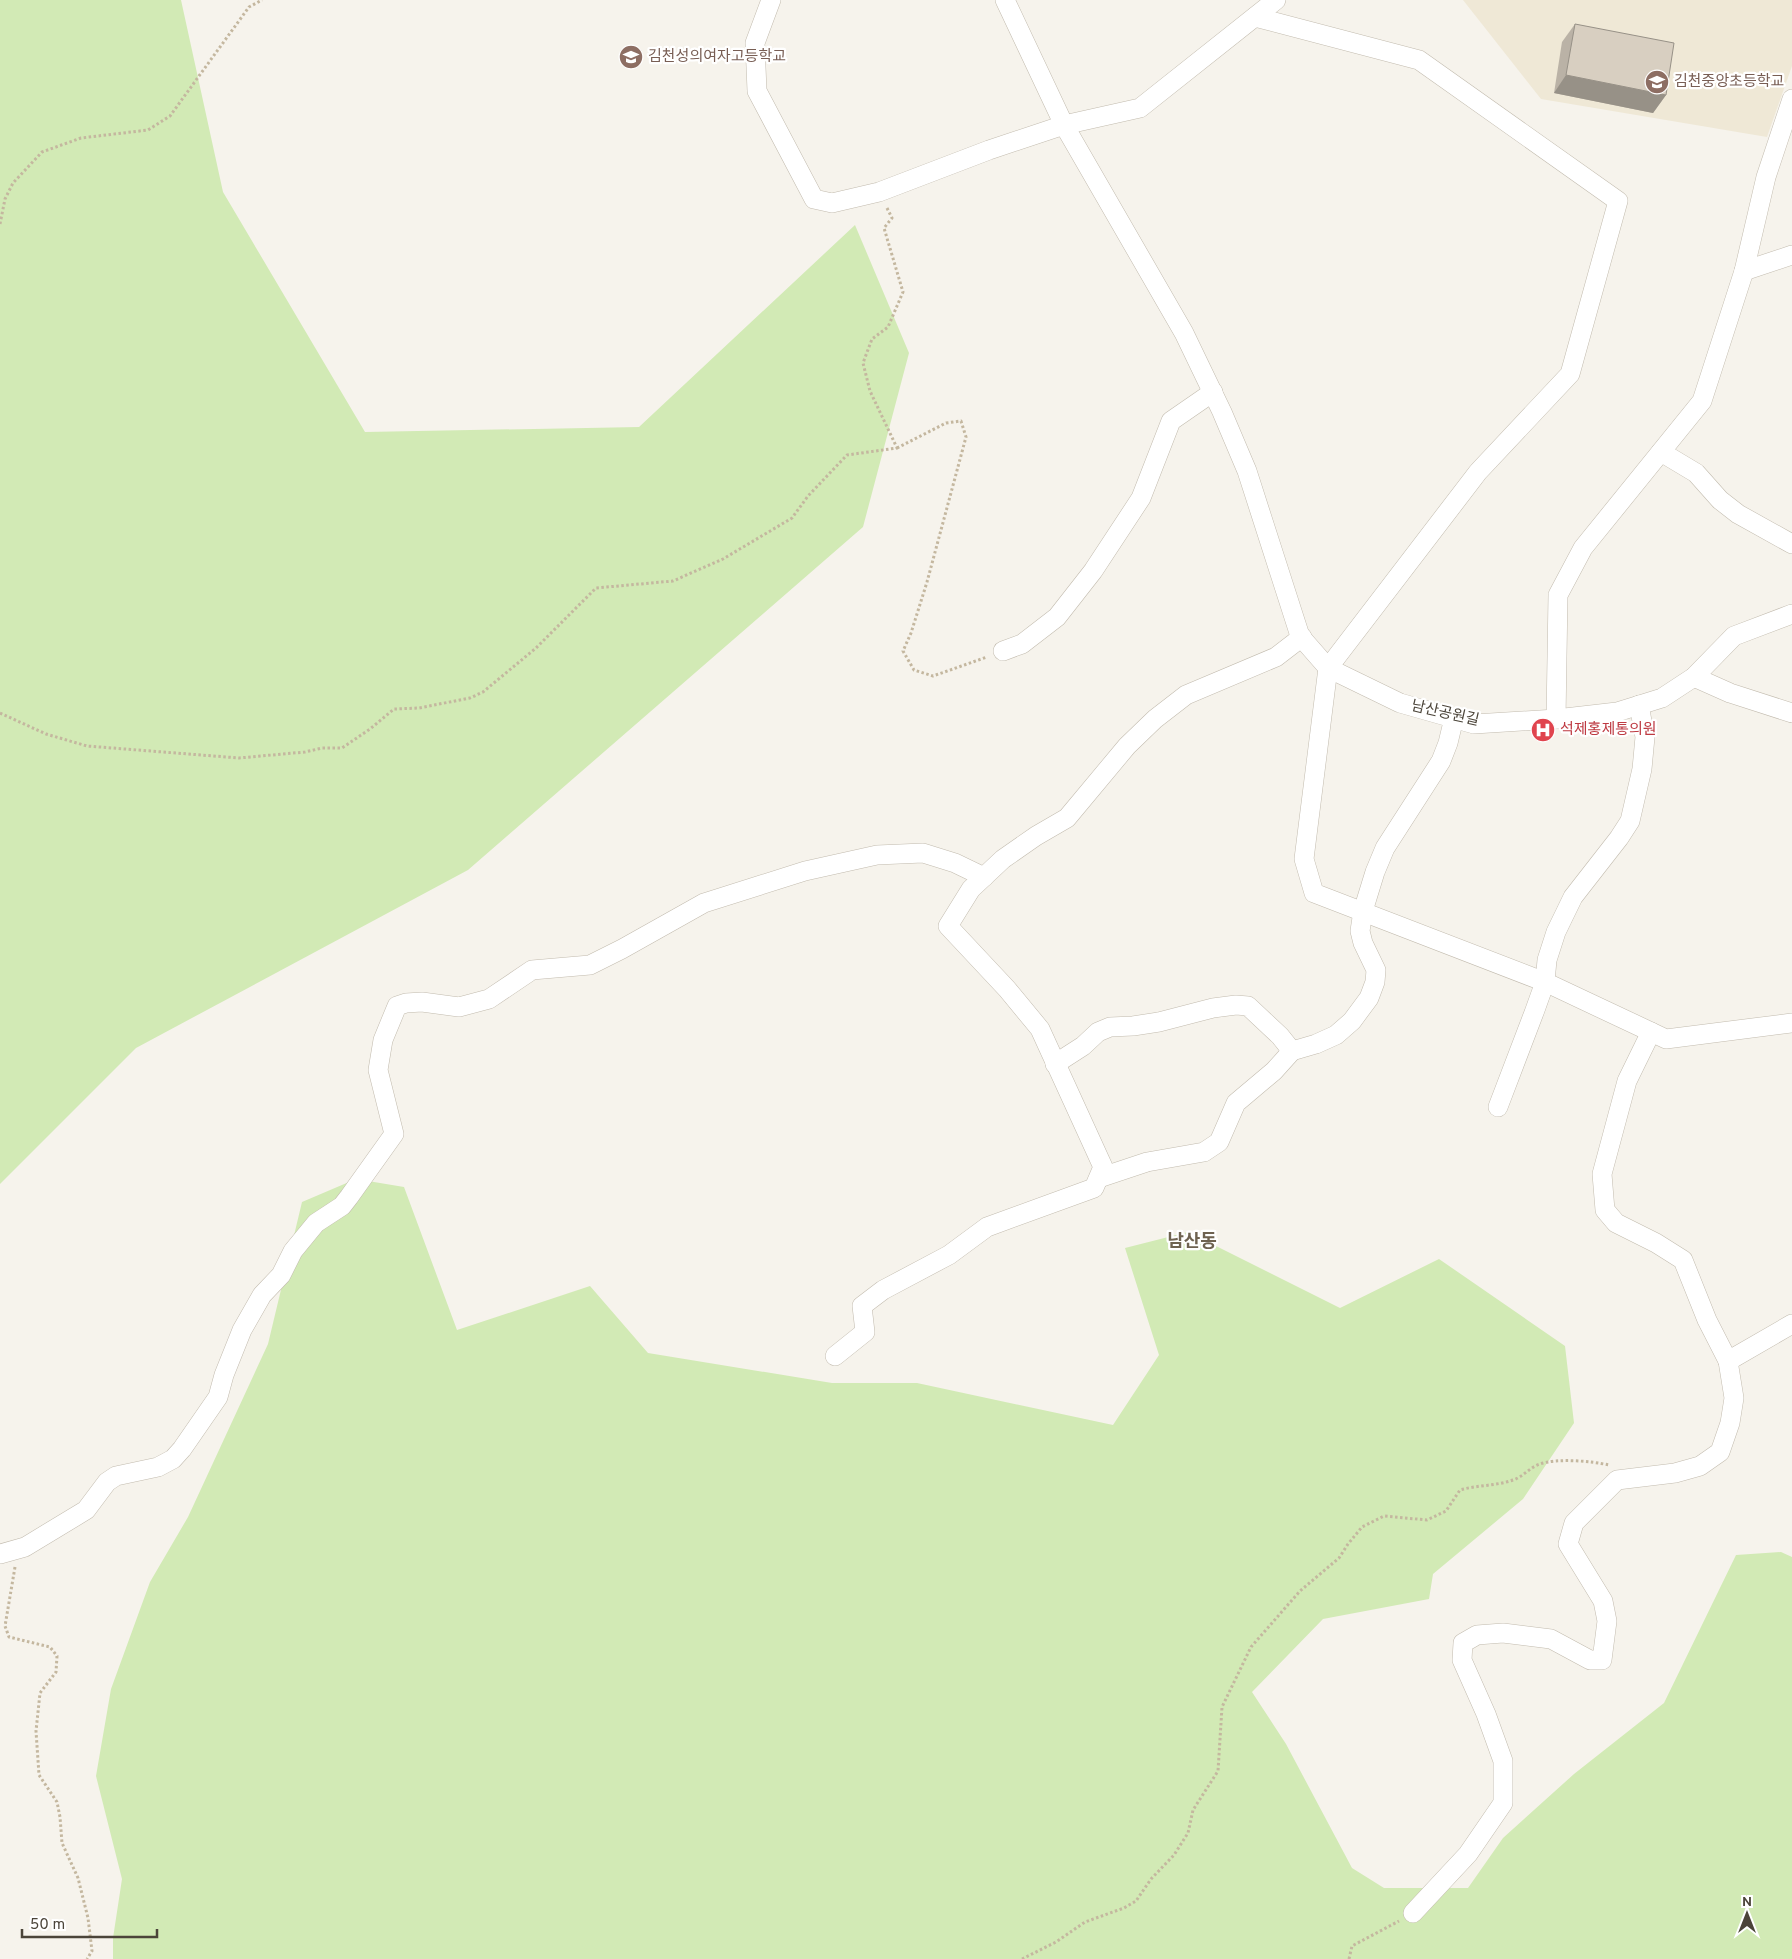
<svg xmlns="http://www.w3.org/2000/svg" width="1792" height="1959" font-family="Overpass,'Noto Sans KR',sans-serif">
<style>
.education{fill:#efe8d6}
.green{fill:#d2eab5}
.lines{fill:none;stroke-linecap:round;stroke-linejoin:round}
.minor-casing{stroke:#c2bbae;stroke-width:20}
.path{stroke:#c4b79f;stroke-width:3;stroke-dasharray:2.5 2.5;stroke-linecap:butt}
.minor{stroke:#fff;stroke-width:19}
.wall{fill:#bab2a6}
.shaded-wall{fill:#979187}
.building{fill:#d8cfc1;stroke:#979187}
.labels{text-anchor:middle;dominant-baseline:central;stroke-width:4.5;stroke-linejoin:round;paint-order:stroke}
.education-label{font-size:15px;fill:#785e54;stroke:#fff;text-anchor:start}
.street-label{font-size:15px;fill:#4b4439;stroke:#fff}
.health-label{font-size:15px;fill:#be3a42;stroke:#fff;text-anchor:start}
.quarter-label{font-size:18px;font-weight:bold;fill:#6e6250;stroke:#fff}
</style>
<rect width="100%" height="100%" fill="#f6f3ec"/>
<path class="education" d="M1463,0H1792V66L1767,137L1541,99Z"/>
<g class="green">
<path d="M0,0H181L223,192L365,432L639,427L855,225L909,353L863,527L468,870L136,1048L0,1184Z"/>
<path d="M356,1179L404,1187L457,1330L590,1286L648,1353L832,1383H917L1113,1425L1159,1355L1125,1248L1188,1232L1340,1308L1439,1259L1565,1346L1574,1423L1523,1499L1433,1574L1429,1599L1323,1619L1252,1692L1286,1744L1352,1868L1384,1888H1468L1503,1838L1574,1774L1664,1703L1736,1555L1781,1552L1792,1557V1959H113V1938L122,1879L96,1776L111,1689L150,1582L188,1517L268,1344L302,1202Z"/>
</g>
<g class="lines">
<g class="minor-casing">
<g id="minor">
<path d="M771,0L755,43L757,91L814,199L832,203L879,192L989,150L1064,125L1140,108L1276,0"/>
<path d="M1005,0L1064,125L1184,333L1222,412L1247,471L1300,636L1328,668L1400,703L1474,724L1556,719L1617,712L1662,698L1694,677L1734,636L1792,614"/>
<path d="M1255,17L1419,60L1618,201L1570,374L1478,472L1328,668L1304,859L1314,893L1545,982L1666,1039L1792,1023"/>
<path d="M1744,271L1792,255"/>
<path d="M1661,452L1696,473L1720,500L1738,514L1792,544"/>
<path d="M1003,651L1022,644L1057,617L1093,571L1141,498L1171,421L1213,392"/>
<path d="M1694,677L1730,693L1792,713"/>
<path d="M1556,719L1558,595L1583,548L1702,401L1744,271L1766,177L1792,99"/>
<path d="M1651,1032L1627,1081L1602,1174L1605,1210L1616,1223L1656,1243L1683,1260L1707,1320L1728,1361L1792,1324"/>
<path d="M1055,1064L1083,1046L1098,1032L1110,1027L1133,1026L1159,1022L1213,1008L1236,1005L1248,1006L1280,1036L1292,1051"/>
<path d="M1498,1107L1535,1010L1545,982L1547,960L1556,932L1573,897L1619,838L1630,821L1642,769L1645,737L1639,705"/>
<path d="M1099,1178L1147,1162L1204,1152L1219,1142L1236,1103L1274,1071L1292,1051L1316,1044L1336,1035L1352,1021L1369,998L1375,982L1376,970L1363,943L1360,931L1363,911L1375,872L1385,848L1441,761L1448,743L1454,718"/>
<path d="M835,1356L865,1332L862,1306L883,1290L949,1255L987,1227L1094,1188L1103,1167L1040,1029L1007,989L948,926L971,889L1003,859L1036,836L1067,818L1127,746L1155,719L1186,695L1276,657L1302,637"/>
<path d="M0,1554L25,1547L86,1510L107,1482L116,1476L158,1467L173,1459L182,1449L218,1397L224,1375L242,1330L262,1295L281,1275L293,1251L316,1223L342,1206L349,1197L394,1134L378,1070L383,1040L397,1006L406,1003L422,1002L459,1007L489,999L532,970L590,965L622,949L704,903L805,871L877,855L923,853L955,863L984,877"/>
<path d="M1413,1913L1468,1854L1503,1803V1761L1486,1714L1462,1660L1463,1643L1477,1635L1503,1633L1551,1639L1590,1660H1602L1607,1621L1603,1601L1568,1544L1574,1523L1617,1480L1675,1473L1700,1466L1720,1452L1730,1423L1734,1398L1728,1361"/>
</g>
</g>
<g class="path">
<path d="M0,224L5,199L13,183L42,152L81,138L148,130L170,116L249,7L262,0"/>
<path d="M897,448L946,423L961,421L966,437L927,582L911,633L903,651L914,670L933,676L987,657"/>
<path d="M0,713L46,734L87,746L239,758L305,752L322,748H342L370,729L394,709L419,708L470,698L483,692L536,648L596,588L673,581L723,559L792,518L808,496L847,455L897,448L870,391L863,363L872,339L888,327L903,292L884,228L892,218L887,208"/>
<path d="M15,1567L5,1626L9,1637L50,1647L57,1656L56,1672L40,1693L36,1731L39,1775L57,1802L60,1817L62,1843L78,1878L88,1918L92,1951L87,1959"/>
<path d="M1022,1959L1056,1942L1085,1922L1124,1908L1136,1901L1151,1879L1174,1855L1188,1833L1193,1810L1218,1771L1222,1707L1251,1647L1300,1591L1339,1558L1348,1544L1362,1527L1384,1516L1427,1520L1446,1511L1460,1490C1477,1485 1496,1486 1513,1480C1523,1477 1530,1467 1540,1464C1557,1458 1591,1461 1609,1465"/>
<path d="M1349,1959L1352,1946L1399,1921"/>
</g>
<use href="#minor" class="minor"/>
</g>
<path class="wall" d="M1575,24L1666,95L1653,113L1554,93L1562,42Z"/>
<path class="shaded-wall" d="M1566,75L1666,95L1653,113L1554,93Z"/>
<path class="building" d="M1575,24L1674,43L1666,95L1566,75Z"/>
<defs>
<g id="school-disc" transform="scale(1.25)"><circle r="9.5" fill="#8d6e63" stroke="#fff"/><path d="M0-5L7-2L0 1L-7-2ZM-4 1L0 2.5L4 1V4Q0 6-4 4Z" fill="#fff"/></g>
<g id="hospital-disc" transform="scale(1.25)"><circle r="9.5" fill="#e0444e" stroke="#fff"/><path d="M-5-5h3v3.5h4V-5h3V5h-3V1.5h-4V5h-3Z" fill="#fff"/></g>
</defs>
<g fill-rule="evenodd">
<use href="#school-disc" x="631" y="57"/>
<use href="#school-disc" x="1657" y="82"/>
<use href="#hospital-disc" x="1543" y="730"/>
</g>
<g class="labels">
<g class="education-label">
<text x="648" y="57">김천성의여자고등학교</text>
<text x="1674" y="82">김천중앙초등학교</text>
</g>
<g class="street-label">
<text transform="translate(1445 714) rotate(13)">남산공원길</text>
</g>
<g class="health-label">
<text x="1560" y="730">석제홍제통의원</text>
</g>
<g class="quarter-label">
<text x="1192" y="1242">남산동</text>
</g>
</g>
<g transform="translate(1747 1914)" stroke="#ffffff" stroke-width="4" paint-order="stroke">
<path d="M0-4L9 19L0 12L-9 19Z" fill="#4b4439"/>
<text y="-8" font-size="14" font-weight="bold" text-anchor="middle" fill="#4b4439">N</text>
</g>
<path d="M22 1929v8h135v-8" fill="none" stroke="#4b4439" stroke-width="2.5"/>
<text x="30" y="1929" font-size="15" fill="#4b4439" stroke="#ffffff" stroke-width="4" paint-order="stroke">50 m</text>
</svg>
